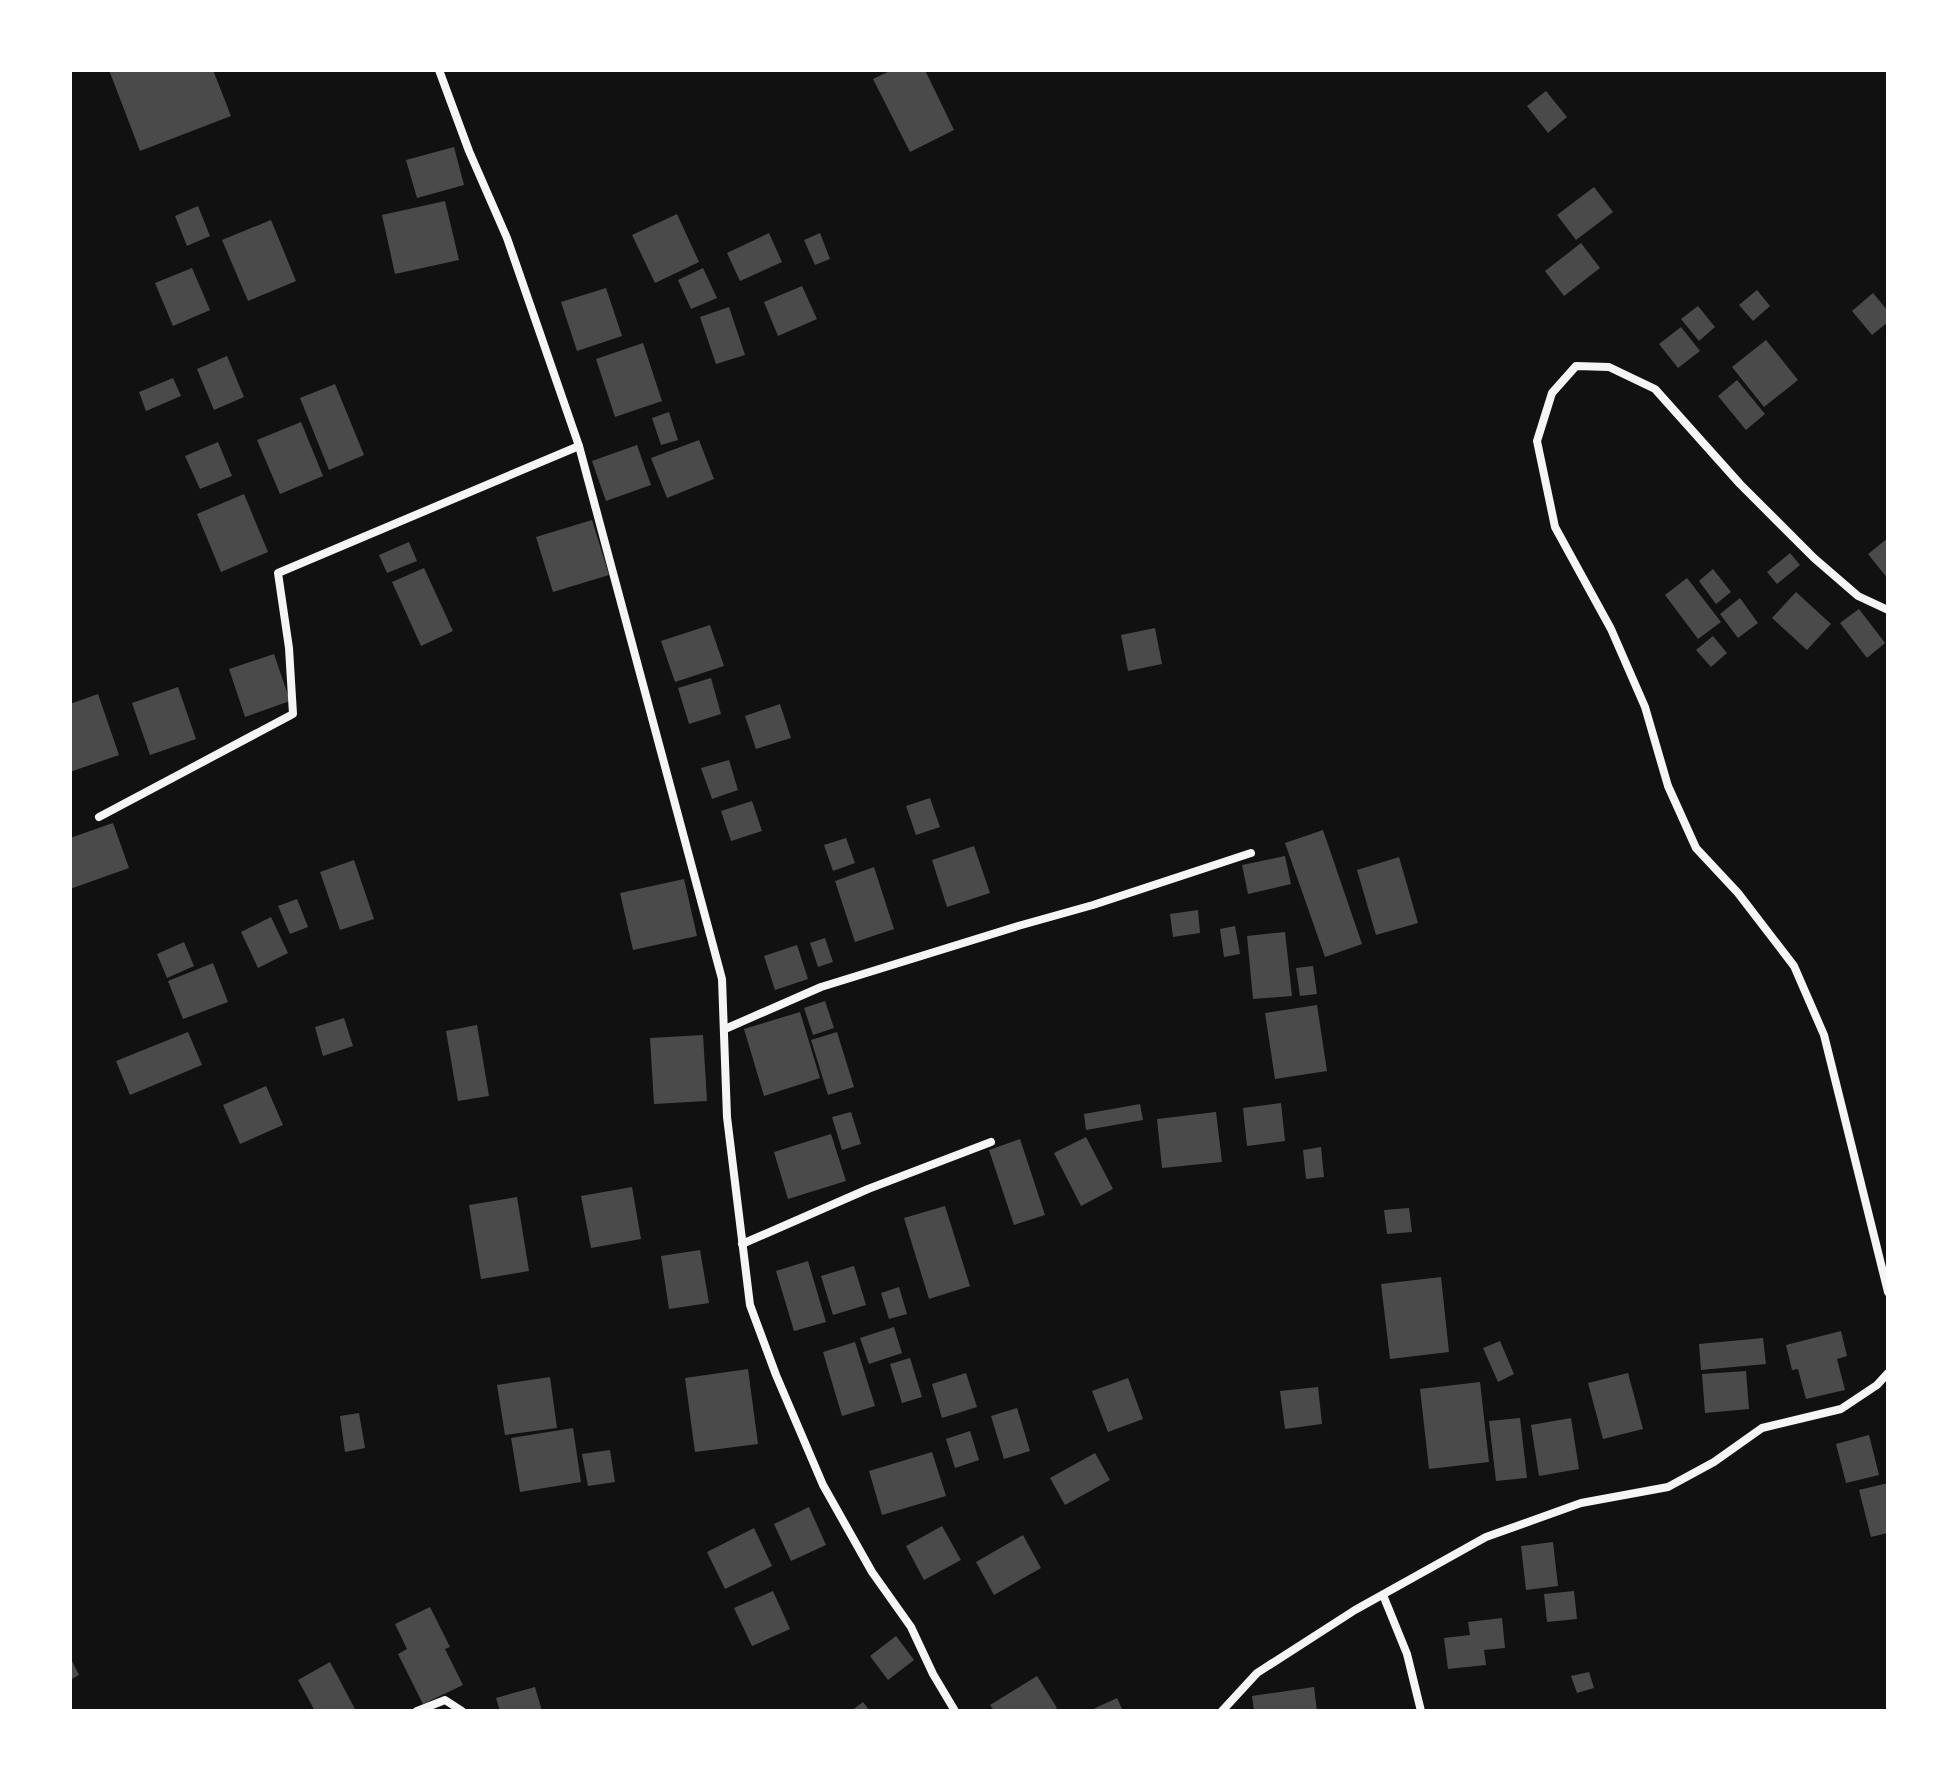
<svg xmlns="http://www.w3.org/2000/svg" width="1958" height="1781" font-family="'Alegreya Sans',sans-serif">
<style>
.building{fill:#4a4a4a}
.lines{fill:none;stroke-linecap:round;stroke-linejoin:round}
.minor{stroke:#f5f5f5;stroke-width:8}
</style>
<rect width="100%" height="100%" fill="#111"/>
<g class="building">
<path d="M109,70H213L231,116L140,151Z"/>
<path d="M892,70H925L954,130L910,152L873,79Z"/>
<path d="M1546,91L1567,117L1548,133L1527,106Z"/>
<path d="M454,147L464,185L417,198L406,160Z"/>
<path d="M1594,187L1613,212L1576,240L1557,215Z"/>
<path d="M445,201L459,260L395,274L382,215Z"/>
<path d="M198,206L210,236L187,246L175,216Z"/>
<path d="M677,214L699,262L655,283L632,235Z"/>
<path d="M271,220L296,281L248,301L222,240Z"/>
<path d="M769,233L782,262L740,281L727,253Z"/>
<path d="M820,233L830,259L815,265L804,240Z"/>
<path d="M1581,243L1600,268L1564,296L1545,271Z"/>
<path d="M192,268L210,310L173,326L155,283Z"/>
<path d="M703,268L717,298L691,309L678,280Z"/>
<path d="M802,286L817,319L778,336L764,302Z"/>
<path d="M606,288L622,336L577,351L561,302Z"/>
<path d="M1757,290L1770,306L1753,321L1739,305Z"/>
<path d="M1873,293L1888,311V322L1872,335L1852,311Z"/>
<path d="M1698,306L1715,327L1699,341L1681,319Z"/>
<path d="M729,307L745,355L716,364L700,317Z"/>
<path d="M1681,327L1700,351L1678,368L1659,344Z"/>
<path d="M1766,340L1798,380L1764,407L1732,367Z"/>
<path d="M643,343L662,401L615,417L596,359Z"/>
<path d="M227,356L244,397L214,410L197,369Z"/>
<path d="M173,378L181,396L146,411L139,392Z"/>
<path d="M1737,380L1765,414L1746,430L1718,396Z"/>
<path d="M335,384L364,455L329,470L300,398Z"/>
<path d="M669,412L678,440L661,445L652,418Z"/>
<path d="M301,422L323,476L280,494L257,440Z"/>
<path d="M699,440L714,479L667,498L651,458Z"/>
<path d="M218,442L232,476L200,489L185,456Z"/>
<path d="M637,445L651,485L606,501L592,461Z"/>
<path d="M244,494L268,552L221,572L197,514Z"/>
<path d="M592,520L609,575L553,592L536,537Z"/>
<path d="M1888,538V579L1868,554Z"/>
<path d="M409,542L417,561L387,573L379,555Z"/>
<path d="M1790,553L1800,565L1777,584L1767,572Z"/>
<path d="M424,568L453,631L421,646L392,582Z"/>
<path d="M1713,569L1731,592L1716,604L1699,581Z"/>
<path d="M1687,578L1721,622L1698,639L1665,595Z"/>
<path d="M1796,592L1831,624L1807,650L1772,618Z"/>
<path d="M1740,598L1758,623L1738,638L1720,614Z"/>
<path d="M1859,609L1885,643L1867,658L1840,623Z"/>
<path d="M710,625L724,666L675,682L661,641Z"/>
<path d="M1155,628L1162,664L1128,671L1121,635Z"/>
<path d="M1713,636L1727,653L1711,667L1696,650Z"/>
<path d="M274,654L290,701L245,717L229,669Z"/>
<path d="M711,678L721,714L689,724L678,688Z"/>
<path d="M178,687L196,739L150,755L132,703Z"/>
<path d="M98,694L119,755L70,772V704Z"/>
<path d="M780,704L791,738L756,749L745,716Z"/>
<path d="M729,760L738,790L712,799L701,768Z"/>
<path d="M930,798L940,827L916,835L906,806Z"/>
<path d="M752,801L762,831L731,841L721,811Z"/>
<path d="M113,823L129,868L70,889V838Z"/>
<path d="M1323,830L1362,944L1325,957L1285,843Z"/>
<path d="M846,838L855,863L833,871L824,845Z"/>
<path d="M974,846L990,893L947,907L932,860Z"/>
<path d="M1285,856L1291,884L1248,894L1242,865Z"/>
<path d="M1399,857L1418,923L1376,935L1357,870Z"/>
<path d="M354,860L374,919L340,930L320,872Z"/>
<path d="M874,867L894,929L855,942L835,881Z"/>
<path d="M684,879L697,936L633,950L620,893Z"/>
<path d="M297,899L308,927L290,934L278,906Z"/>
<path d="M1198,910L1200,933L1173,937L1170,914Z"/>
<path d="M271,917L288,953L258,968L241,932Z"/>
<path d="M1235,926L1240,954L1224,957L1220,929Z"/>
<path d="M1285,932L1292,996L1253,999L1247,936Z"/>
<path d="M825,938L833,962L818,967L810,943Z"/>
<path d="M184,942L194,966L167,978L157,954Z"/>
<path d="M797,945L808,979L775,990L764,956Z"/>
<path d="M213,963L228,1002L183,1019L168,981Z"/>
<path d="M1313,966L1317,994L1300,996L1296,968Z"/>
<path d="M825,1001L834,1028L813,1035L804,1008Z"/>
<path d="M1317,1005L1327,1071L1275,1079L1265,1013Z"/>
<path d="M800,1012L820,1078L764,1096L744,1029Z"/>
<path d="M344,1018L353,1046L323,1056L315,1027Z"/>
<path d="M477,1025L489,1096L458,1101L446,1031Z"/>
<path d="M188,1032L202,1065L130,1095L116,1061Z"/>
<path d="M837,1032L854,1087L828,1095L811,1040Z"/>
<path d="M703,1035L707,1101L654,1104L650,1038Z"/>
<path d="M266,1086L283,1125L240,1144L223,1105Z"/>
<path d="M1281,1103L1285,1141L1247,1146L1243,1108Z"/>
<path d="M1140,1104L1143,1120L1086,1130L1084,1114Z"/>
<path d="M851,1112L861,1144L842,1150L832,1117Z"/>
<path d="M1216,1112L1222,1162L1162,1168L1157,1119Z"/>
<path d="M831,1134L846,1181L788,1199L774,1152Z"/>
<path d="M1086,1137L1113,1189L1081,1206L1054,1153Z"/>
<path d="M1020,1139L1045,1215L1014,1225L989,1150Z"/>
<path d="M1321,1147L1324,1177L1306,1179L1303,1150Z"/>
<path d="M632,1187L641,1239L591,1248L581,1196Z"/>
<path d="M517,1197L529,1271L481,1279L469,1205Z"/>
<path d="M945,1206L970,1286L929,1299L904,1218Z"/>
<path d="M1409,1208L1412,1232L1387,1234L1384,1210Z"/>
<path d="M700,1250L709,1303L669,1309L661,1256Z"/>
<path d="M808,1261L826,1322L794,1331L776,1271Z"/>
<path d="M854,1266L866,1305L833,1315L821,1276Z"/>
<path d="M1441,1277L1449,1352L1390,1359L1381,1284Z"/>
<path d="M899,1287L907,1314L889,1319L881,1293Z"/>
<path d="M894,1327L902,1353L869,1364L860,1338Z"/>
<path d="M1841,1331L1847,1356L1837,1359L1845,1390L1806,1399L1798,1369L1792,1370L1786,1345Z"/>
<path d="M1763,1338L1766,1364L1701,1370L1699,1344Z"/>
<path d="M1500,1341L1514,1374L1498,1382L1483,1348Z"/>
<path d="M855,1342L875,1406L842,1416L823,1352Z"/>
<path d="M910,1358L922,1397L902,1403L890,1364Z"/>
<path d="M748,1369L758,1444L695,1452L685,1378Z"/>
<path d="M1746,1371L1749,1409L1705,1413L1702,1374Z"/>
<path d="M966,1373L977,1407L942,1418L932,1384Z"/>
<path d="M1628,1373L1643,1429L1603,1439L1588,1383Z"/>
<path d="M550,1377L557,1428L505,1435L497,1385Z"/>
<path d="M1128,1378L1143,1419L1108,1432L1092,1391Z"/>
<path d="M1480,1382L1489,1462L1429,1469L1420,1389Z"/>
<path d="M1318,1387L1322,1424L1285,1429L1280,1391Z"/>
<path d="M1017,1408L1030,1451L1004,1459L991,1416Z"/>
<path d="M359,1413L365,1448L345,1452L340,1416Z"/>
<path d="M1520,1418L1527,1478L1496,1481L1489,1421Z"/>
<path d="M1571,1418L1579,1469L1539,1476L1531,1425Z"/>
<path d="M573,1428L581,1482L520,1492L511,1438Z"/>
<path d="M970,1431L979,1460L955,1468L946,1439Z"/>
<path d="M1869,1435L1879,1475L1846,1483L1836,1444Z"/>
<path d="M610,1450L615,1482L588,1486L582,1454Z"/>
<path d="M932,1452L946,1496L882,1515L869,1471Z"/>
<path d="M1095,1453L1110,1480L1065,1505L1050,1478Z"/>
<path d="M1888,1483V1533L1871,1537L1859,1490Z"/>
<path d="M809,1507L826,1545L791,1561L774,1524Z"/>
<path d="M942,1526L961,1560L924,1580L906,1546Z"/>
<path d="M754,1528L772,1566L725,1589L707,1552Z"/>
<path d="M1023,1535L1041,1568L994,1595L976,1562Z"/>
<path d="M1553,1542L1558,1586L1526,1590L1521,1546Z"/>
<path d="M773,1591L790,1629L752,1646L734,1608Z"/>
<path d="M1574,1591L1577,1619L1547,1622L1544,1594Z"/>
<path d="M430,1607L450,1647L445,1649L463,1685L423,1704L398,1654L407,1649L395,1624Z"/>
<path d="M1502,1618L1505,1648L1484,1650L1486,1665L1448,1669L1444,1638L1470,1635L1468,1622Z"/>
<path d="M896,1636L914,1660L888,1680L870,1656Z"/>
<path d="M70,1657L79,1675L70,1680Z"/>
<path d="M330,1662L356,1711H315L298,1680Z"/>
<path d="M1589,1672L1594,1688L1577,1693L1571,1676Z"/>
<path d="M1037,1676L1057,1708L1052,1711H994L990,1705Z"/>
<path d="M535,1687L542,1711H500L496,1698Z"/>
<path d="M1314,1687L1317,1711H1254L1252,1696Z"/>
<path d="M1117,1698L1123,1711H1089Z"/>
<path d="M863,1702L870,1711H851Z"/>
</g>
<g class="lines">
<g class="minor">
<path d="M439,70L469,151L507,238L579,446L722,979L727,1117L750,1305L776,1375L823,1485L872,1572L911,1627L933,1674L955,1711"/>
<path d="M1888,610L1858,596L1814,558L1740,484L1655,389L1609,367L1576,366L1552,393L1537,441L1555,527L1611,629L1645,707L1668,786L1696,848L1738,893L1794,966L1824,1035L1888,1292"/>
<path d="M99,817L293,714L289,648L278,573L579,446"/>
<path d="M725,1029L821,987L1018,926L1093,905L1251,853"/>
<path d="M742,1244L868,1189L991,1142"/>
<path d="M1383,1595L1407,1654L1421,1711"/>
<path d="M417,1711L445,1700L462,1711"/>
<path d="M1222,1711L1257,1673L1355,1610L1486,1537L1581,1503L1668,1487L1714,1462L1762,1428L1841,1409L1877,1385L1888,1373"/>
</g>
</g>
<rect width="1958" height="1781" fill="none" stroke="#ffffff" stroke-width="144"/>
</svg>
